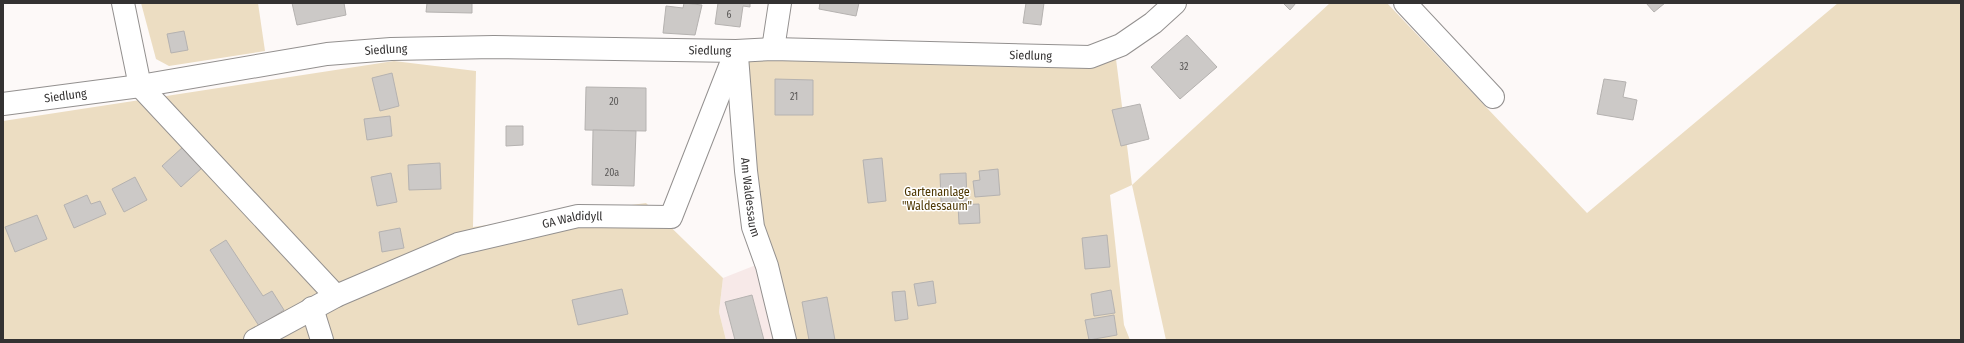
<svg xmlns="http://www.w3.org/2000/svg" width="1964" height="343" font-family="'Fira Sans Condensed',sans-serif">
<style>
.built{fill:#f7e9e8}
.green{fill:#ecddc2}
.building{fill:#ccc9c7;stroke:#b5b2b0}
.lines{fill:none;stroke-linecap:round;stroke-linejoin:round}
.minor-casing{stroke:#93908f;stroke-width:24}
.minor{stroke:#fff;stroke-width:22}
.labels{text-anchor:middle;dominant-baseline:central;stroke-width:3;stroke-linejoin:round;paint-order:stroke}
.number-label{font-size:10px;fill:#5a5857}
.street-label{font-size:12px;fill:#343232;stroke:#fff}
.park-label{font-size:12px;fill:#4e3702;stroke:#fff}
</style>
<rect width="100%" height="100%" fill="#fdf9f8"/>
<path class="built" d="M756,265L773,340H726L719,312L723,278Z"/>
<g class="green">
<path d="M141,3H258L265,51L169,66L156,59Z"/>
<path d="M1330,3H1387L1587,213L1838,3H1961V340H1166L1132,185L1110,195L1124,325L1130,340H773L756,265L742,59H1116L1132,185Z"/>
<path d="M394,61L476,71L473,227L646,203L723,278L719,312L726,340H3V121Z"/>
</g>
<g class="building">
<path d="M292,3H344L346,15L297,25Z"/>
<path d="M427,3H472V13L426,12Z"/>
<path d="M684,3L702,5L695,35L663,33L666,6L683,8Z"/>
<path d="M718,3H750V7L743,6L740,27L715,24Z"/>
<path d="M820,3H859L856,16L819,9Z"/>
<path d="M1026,3H1044L1041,25L1023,23Z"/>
<path d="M1283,3H1296L1290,10Z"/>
<path d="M1646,3H1665L1654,12Z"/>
<path d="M184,31L188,50L171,53L167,34Z"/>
<path d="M1187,35L1217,67L1180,99L1151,67Z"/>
<path d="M392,73L399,106L380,111L372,78Z"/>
<path d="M775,79L813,80V115H775Z"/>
<path d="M1604,79L1626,82L1623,97L1637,100L1633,120L1597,114Z"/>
<path d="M586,87L646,88V131L585,130Z"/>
<path d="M1140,104L1149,139L1121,146L1112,110Z"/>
<path d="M390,116L392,136L367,140L364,119Z"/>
<path d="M506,126H523V145L506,146Z"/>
<path d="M593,130L636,131L634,186L592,185Z"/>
<path d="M184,146L203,167L181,187L162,166Z"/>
<path d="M882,158L886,201L868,203L863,160Z"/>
<path d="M440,163L441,189L409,190L408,165Z"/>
<path d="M998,169L1000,195L975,197L973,181L980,180L979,171Z"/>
<path d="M391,173L397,202L377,206L371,177Z"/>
<path d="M966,173L967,201L941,202L940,174Z"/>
<path d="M135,177L147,200L124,212L112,189Z"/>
<path d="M87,195L91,204L100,201L106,214L74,228L64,205Z"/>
<path d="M979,204L980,223L959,224L958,205Z"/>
<path d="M37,215L47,239L15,252L5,227Z"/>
<path d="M400,228L404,248L382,252L379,232Z"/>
<path d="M1107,235L1110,267L1085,269L1082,238Z"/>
<path d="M226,240L263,296L272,291L284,310L259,326L210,250Z"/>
<path d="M933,281L936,303L918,306L914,284Z"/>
<path d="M622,289L628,314L578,325L572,300Z"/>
<path d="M1111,290L1115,313L1094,316L1091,294Z"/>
<path d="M905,291L908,319L895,321L892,292Z"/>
<path d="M752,295L764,340H735L725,302Z"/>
<path d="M827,297L835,340H809L802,302Z"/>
<path d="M1114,315L1117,335L1089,340L1085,320Z"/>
</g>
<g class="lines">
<g class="minor-casing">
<g id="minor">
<path d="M123,3L140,86L336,296"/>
<path d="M1405,3L1493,97"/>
<path d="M773,49L780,3"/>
<path id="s1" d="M737,56L746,171L753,227L767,266L785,340"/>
<path id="s2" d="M3,104L140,86L327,54L391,49L494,47L736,51L773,49L1090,57L1121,45L1153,23L1175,3"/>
<path d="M312,308L322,340"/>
<path id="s3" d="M255,340L336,296L458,244L578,216L671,217L736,51"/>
</g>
</g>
<use href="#minor" class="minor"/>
</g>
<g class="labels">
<g class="number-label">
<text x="729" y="15">6</text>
<text x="1184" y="67">32</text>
<text x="794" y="97">21</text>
<text x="614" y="102">20</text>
<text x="612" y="173">20a</text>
</g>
<g class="street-label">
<text stroke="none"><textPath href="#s2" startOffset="387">Siedlung</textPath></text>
<text stroke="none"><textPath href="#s2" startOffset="711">Siedlung</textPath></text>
<text stroke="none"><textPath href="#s2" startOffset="1032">Siedlung</textPath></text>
<text stroke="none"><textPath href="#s2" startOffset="63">Siedlung</textPath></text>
<text stroke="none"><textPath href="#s1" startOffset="142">Am Waldessaum</textPath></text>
<text stroke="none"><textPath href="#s3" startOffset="342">GA Waldidyll</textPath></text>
</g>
<g class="park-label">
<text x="937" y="192">Gartenanlage<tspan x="937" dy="14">"Waldessaum"</tspan></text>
</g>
</g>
<rect width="1964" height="343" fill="none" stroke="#343232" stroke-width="8"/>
</svg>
